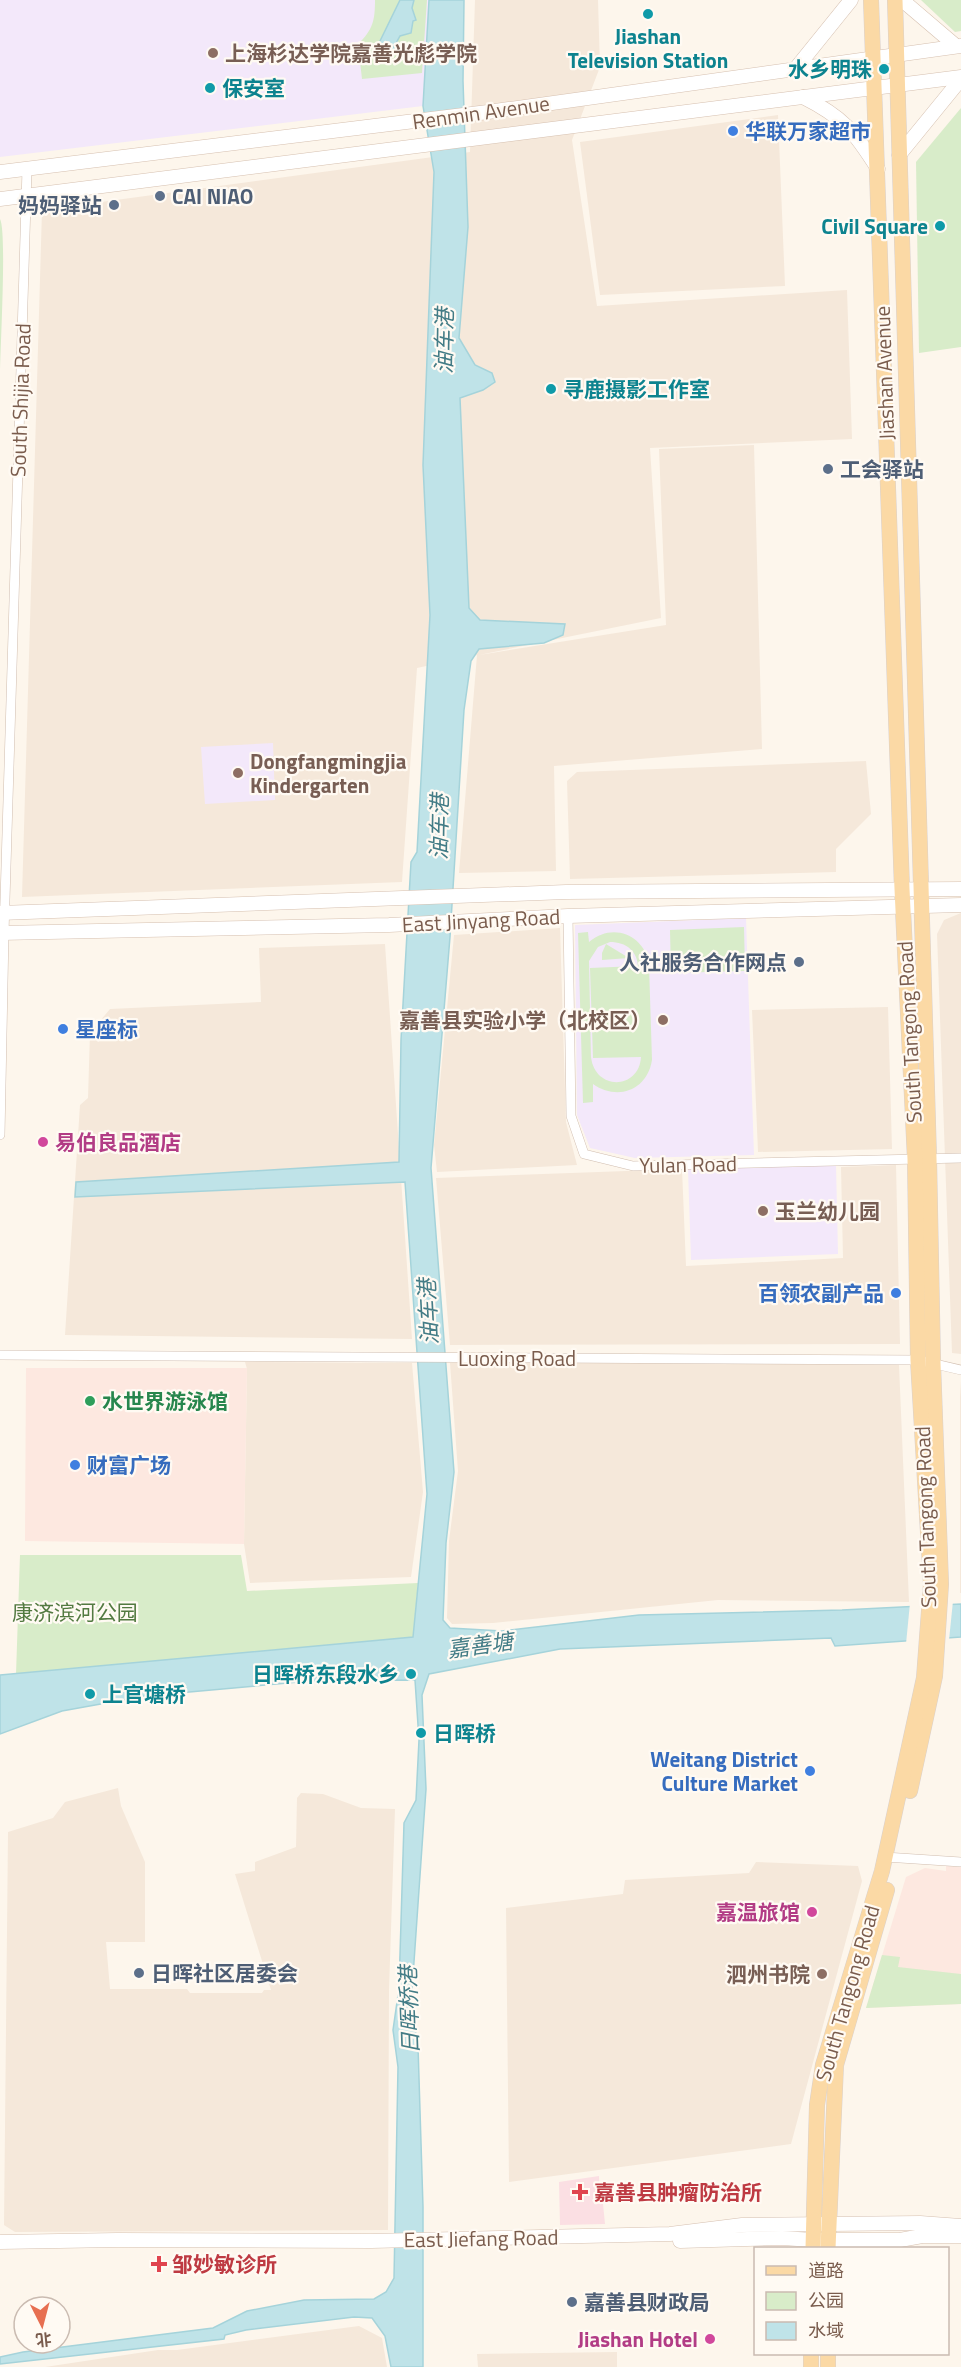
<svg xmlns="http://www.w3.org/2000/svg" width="961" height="2367" font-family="'Titillium Web','Noto Sans SC',sans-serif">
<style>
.residential{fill:#f5e8da}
.commercial{fill:#fde8e0}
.education{fill:#f3e8fa}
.medical{fill:#fbdfe3}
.green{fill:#d8ecc9;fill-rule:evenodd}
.water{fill:#bfe3e8;stroke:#a5d3da;stroke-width:1.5}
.pier{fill:#fdf6ec}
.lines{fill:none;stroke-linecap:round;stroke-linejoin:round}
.street-casing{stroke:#d1beb0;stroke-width:10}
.secondary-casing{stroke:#d6c0b0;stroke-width:15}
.primary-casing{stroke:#dad1cd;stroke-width:16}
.street{stroke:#fff;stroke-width:9}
.secondary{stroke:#fff;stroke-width:14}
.primary{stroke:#fbd9a5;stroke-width:15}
.culture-dot{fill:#0f9aa8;stroke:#fffaf3;stroke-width:2}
.education-dot{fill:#8d6e63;stroke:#fffaf3;stroke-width:2}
.shop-dot{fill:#3f7fe0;stroke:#fffaf3;stroke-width:2}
.service-dot{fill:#5c6f8a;stroke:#fffaf3;stroke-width:2}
.hotel-dot{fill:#d1479c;stroke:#fffaf3;stroke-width:2}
.leisure-dot{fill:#2e9e5b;stroke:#fffaf3;stroke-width:2}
.health-dot{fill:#e0444e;stroke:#fffaf3;stroke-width:2}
.labels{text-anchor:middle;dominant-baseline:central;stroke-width:4.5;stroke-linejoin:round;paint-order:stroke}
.culture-label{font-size:21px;font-weight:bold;fill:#0d838f;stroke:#fffaf3;text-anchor:start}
.education-label{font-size:21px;font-weight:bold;fill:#785e54;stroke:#fffaf3;text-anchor:start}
.street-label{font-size:21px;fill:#7a5c4d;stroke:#fffaf3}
.shop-label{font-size:21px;font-weight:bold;fill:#366cbe;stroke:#fffaf3;text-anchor:start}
.service-label{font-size:21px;font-weight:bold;fill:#4e5e75;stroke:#fffaf3;text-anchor:start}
.hotel-label{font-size:21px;font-weight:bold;fill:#b23c85;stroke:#fffaf3;text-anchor:end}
.leisure-label{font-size:21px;font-weight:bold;fill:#27864d;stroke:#fffaf3;text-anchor:start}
.park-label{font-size:21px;fill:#537a41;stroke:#fffaf3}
.health-label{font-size:21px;font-weight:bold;fill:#be3a42;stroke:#fffaf3;text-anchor:start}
.water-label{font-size:22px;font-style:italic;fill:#437c86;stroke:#fffaf3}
</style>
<rect width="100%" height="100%" fill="#fdf6ec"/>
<g class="residential">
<path d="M475,0H598L600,67L572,140L597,306L847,290L852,439L650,448L661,618L479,655L666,625L659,449L754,445L762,749L554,766L556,871L459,873L477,655L417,668L402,882L22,897L42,210L470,152Z"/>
<path d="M778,115L785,286L600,295L580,142Z"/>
<path d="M866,761L871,814L836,849V872L570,879L567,781L577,772Z"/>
<path d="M961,913V1354L952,1353L937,934L944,920Z"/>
<path d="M560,928L566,1122L577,1165L437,1172L434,1145L454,935Z"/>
<path d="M385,944L412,1339L65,1335L80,1105L88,1098L90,1033L110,1009L261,1002L259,948Z"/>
<path d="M888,1007L892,1149L758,1152L752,1010Z"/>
<path d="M896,1165L900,1344L450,1345L436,1178L682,1169L686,1266L843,1258L841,1167Z"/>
<path d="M245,1362L412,1363L423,1492L411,1577L250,1583L244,1544L247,1369Z"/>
<path d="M883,1362L899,1365L909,1602L718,1600L493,1623L452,1624L447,1618L449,1541L458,1471L450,1363Z"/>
<path d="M961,1381V1593H960V1397Z"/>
<path d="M118,1788L121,1806L145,1862V1942H106L110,1989H187L190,1993H262L264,1990H271L235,1874L255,1871V1862L296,1847L297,1798L301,1793L323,1794L361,1808L395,1809L389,1990L388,2230L15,2232L4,2225L8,1832L53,1818L65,1802Z"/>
<path d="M756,1862L858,1866L862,1881L791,2144L509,2182L506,1908L623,1894L625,1880L749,1873Z"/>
<path d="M359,2326L382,2338L387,2367H45L158,2350H177Z"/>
<path d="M617,2352V2367H478L477,2354Z"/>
</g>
<g class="commercial">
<path d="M26,1368H247L244,1544L25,1541Z"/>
<path d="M946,1866L961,1867V2004L866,2008L906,1877L925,1868L946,1871Z"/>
</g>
<g class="education">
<path d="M0,0H429L423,106L0,157Z"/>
<path d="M273,743L275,800L205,804L201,747Z"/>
<path d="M746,918L754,1155L635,1158L590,1148L577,1115L575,925Z"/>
<path d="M836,1165L838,1254L691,1260L688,1169Z"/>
</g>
<path class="medical" d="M599,2176L600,2203L603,2204L605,2224L560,2225L559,2182Z"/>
<g class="green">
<path d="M375,0H427L422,73L362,79L358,44C373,30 375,20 375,0Z"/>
<path d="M921,0H961V31L955,32Z"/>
<path d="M961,108V347L919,353L916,162Z"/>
<path d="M0,219C7,231 0,352 0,375Z"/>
<path d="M744,927L745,971L671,973L670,930Z"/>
<path d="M588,932L589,942C612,922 645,934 649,965L652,1060C647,1091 617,1101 593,1084V1102L583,1103L578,933ZM610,942C626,942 638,951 638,968L637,966L590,968L593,1058L641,1057C639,1090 595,1091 591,1057L589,961L598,947Z"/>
<path d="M606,944L629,958L602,960V953Z"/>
<path d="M20,1555H241L247,1591L418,1583L413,1637L16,1674Z"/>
<path d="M882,1955L900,1957L898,1967L961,1974V2004L866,2008Z"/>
</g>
<g class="water">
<path d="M400,0H414L412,8L416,20L413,21L411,33L400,36L394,47L395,49L390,53L383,50L380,41Z"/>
<path d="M429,0H464L463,81L468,227L459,338L475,365L492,373L495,382L483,390L460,398L469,608L480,620L565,624L563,635L544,643L479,649L471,661L464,710L450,937L431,1168L454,1472L446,1543L443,1620L450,1628L502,1631L639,1615L842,1610L961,1604V1637L835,1646L831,1638L560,1649L429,1674L422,1695L426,1789L411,2005L418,2046L423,2207V2367H391L385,2336L372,2318L354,2317L246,2330L225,2335L224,2339L0,2364V2357L23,2352L213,2328L247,2311L304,2300L374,2299L386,2292L394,2278L398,2067L393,2030L399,1988L404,1823L416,1800L419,1740L415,1680L310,1681L145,1696L62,1711L0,1734V1675L413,1637L427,1494L405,1182L75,1197L76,1182L399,1162L401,1040L411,862L417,852L430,615L423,465L434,172L423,106Z"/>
</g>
<path class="pier" d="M953,1601L949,1640L906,1644L910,1603Z"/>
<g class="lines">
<g class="street-casing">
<g id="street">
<path d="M568,916L571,1116L584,1154L633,1166L961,1158"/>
<path d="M0,1135L4,933L27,169"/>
<path d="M0,1355L918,1360L961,1370"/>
<path d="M885,1857L961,1862"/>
</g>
</g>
<g class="secondary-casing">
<g id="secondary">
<path d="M902,0L956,46"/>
<path d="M797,67L851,0"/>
<path d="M803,97C843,117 854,131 878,169"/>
<path d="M899,155L961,79"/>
<path d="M0,172L488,112L961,46"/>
<path d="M0,199L961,77"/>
<path d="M0,913L566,892L961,889"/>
<path d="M0,933L389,925L568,916L961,905"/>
<path d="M680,2241L782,2238L813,2240H900L922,2236H961"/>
<path d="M0,2242L117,2240L371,2241L670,2234L742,2225L920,2223L961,2226"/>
</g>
</g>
<g class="primary-casing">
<g id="primary">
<path d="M895,0L929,1158L933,1363L941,1584L935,1676L910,1791"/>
<path d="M813,2248L817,2105L823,2065L882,1871L924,1678L931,1584L918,1360L915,1159L902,889L871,0"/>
<path d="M828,2248L836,2065L887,1890"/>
<path d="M811,2367V2354"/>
<path d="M828,2367V2354"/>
</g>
</g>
<use href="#street" class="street"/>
<use href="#secondary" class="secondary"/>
<use href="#primary" class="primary"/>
</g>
<g class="culture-dot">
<circle cx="648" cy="14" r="6"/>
<circle cx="884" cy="69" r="6"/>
<circle cx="210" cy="88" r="6"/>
<circle cx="940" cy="226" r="6"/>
<circle cx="551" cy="389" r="6"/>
<circle cx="411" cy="1674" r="6"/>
<circle cx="90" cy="1694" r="6"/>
<circle cx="421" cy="1733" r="6"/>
</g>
<g class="education-dot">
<circle cx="213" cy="53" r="6"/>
<circle cx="238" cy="773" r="6"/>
<circle cx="663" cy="1020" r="6"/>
<circle cx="763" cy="1211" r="6"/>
<circle cx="822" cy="1974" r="6"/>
</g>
<g class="shop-dot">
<circle cx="733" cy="131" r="6"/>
<circle cx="63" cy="1029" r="6"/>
<circle cx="896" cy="1293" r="6"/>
<circle cx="75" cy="1465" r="6"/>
<circle cx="810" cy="1771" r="6"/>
</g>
<g class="service-dot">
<circle cx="160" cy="196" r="6"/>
<circle cx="114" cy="205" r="6"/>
<circle cx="828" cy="469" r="6"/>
<circle cx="799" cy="962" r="6"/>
<circle cx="139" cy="1973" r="6"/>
<circle cx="572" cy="2302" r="6"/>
</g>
<g class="hotel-dot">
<circle cx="43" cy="1142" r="6"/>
<circle cx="812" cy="1912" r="6"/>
<circle cx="710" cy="2339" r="6"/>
</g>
<circle class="leisure-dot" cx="90" cy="1401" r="6"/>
<g class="health-dot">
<path d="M577 2183h6v6h6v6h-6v6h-6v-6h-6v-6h6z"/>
<path d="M156 2255h6v6h6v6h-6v6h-6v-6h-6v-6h6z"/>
</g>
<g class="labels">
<g class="culture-label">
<text x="648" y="36" text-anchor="middle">Jiashan<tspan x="648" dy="24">Television Station</tspan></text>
<text x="872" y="69" text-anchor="end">水乡明珠</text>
<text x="222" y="88">保安室</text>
<text x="928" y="226" text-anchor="end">Civil Square</text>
<text x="563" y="389">寻鹿摄影工作室</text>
<text x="399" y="1674" text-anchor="end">日晖桥东段水乡</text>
<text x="102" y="1694">上官塘桥</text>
<text x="433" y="1733">日晖桥</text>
</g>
<g class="education-label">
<text x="225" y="53">上海杉达学院嘉善光彪学院</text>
<text x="250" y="761">Dongfangmingjia<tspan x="250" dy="24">Kindergarten</tspan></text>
<text x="651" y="1020" text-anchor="end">嘉善县实验小学（北校区）</text>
<text x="775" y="1211">玉兰幼儿园</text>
<text x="810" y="1974" text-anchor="end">泗州书院</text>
</g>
<g class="street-label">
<text transform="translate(481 112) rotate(-8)">Renmin Avenue</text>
<text transform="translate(884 373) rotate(-92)">Jiashan Avenue</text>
<text transform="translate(20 400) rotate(-88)">South Shijia Road</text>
<text transform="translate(481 920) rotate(-3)">East Jinyang Road</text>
<text transform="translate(909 1032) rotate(-93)">South Tangong Road</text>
<text transform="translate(688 1164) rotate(-1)">Yulan Road</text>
<text x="517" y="1358">Luoxing Road</text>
<text transform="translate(925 1517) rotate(-92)">South Tangong Road</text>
<text transform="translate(847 1993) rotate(-74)">South Tangong Road</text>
<text transform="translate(481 2238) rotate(-1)">East Jiefang Road</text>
</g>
<g class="shop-label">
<text x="745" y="131">华联万家超市</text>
<text x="75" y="1029">星座标</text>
<text x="884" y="1293" text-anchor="end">百领农副产品</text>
<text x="87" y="1465">财富广场</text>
<text x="798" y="1759" text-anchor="end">Weitang District<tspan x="798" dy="24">Culture Market</tspan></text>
</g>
<g class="service-label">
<text x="172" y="196">CAI NIAO</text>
<text x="102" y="205" text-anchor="end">妈妈驿站</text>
<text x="840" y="469">工会驿站</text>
<text x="787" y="962" text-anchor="end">人社服务合作网点</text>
<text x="151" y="1973">日晖社区居委会</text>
<text x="584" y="2302">嘉善县财政局</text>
</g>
<g class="hotel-label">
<text x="55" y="1142" text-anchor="start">易伯良品酒店</text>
<text x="800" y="1912">嘉温旅馆</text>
<text x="698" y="2339">Jiashan Hotel</text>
</g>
<g class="leisure-label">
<text x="102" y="1401">水世界游泳馆</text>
</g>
<g class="park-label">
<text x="75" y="1612">康济滨河公园</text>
</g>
<g class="health-label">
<text x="594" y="2192">嘉善县肿瘤防治所</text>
<text x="172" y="2264">邹妙敏诊所</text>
</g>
<g class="water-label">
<text transform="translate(444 341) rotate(-89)">油车港</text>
<text transform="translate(439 827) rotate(-89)">油车港</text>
<text transform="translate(428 1312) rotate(-93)">油车港</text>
<text transform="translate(480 1645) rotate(-8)">嘉善塘</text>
<text transform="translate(409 2010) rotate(-92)">日晖桥港</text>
</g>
</g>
<rect x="754" y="2247" width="195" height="108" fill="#fffaf3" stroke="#cabbb1" stroke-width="1.5"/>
<rect x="766" y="2266" width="30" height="9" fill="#fbd9a5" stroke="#cabbb1" stroke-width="1.5"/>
<text x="808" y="2277" font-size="18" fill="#7a5c4d">道路</text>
<rect x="766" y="2292" width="30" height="18" fill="#d8ecc9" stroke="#cabbb1" stroke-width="1.5"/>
<text x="808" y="2307" font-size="18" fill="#7a5c4d">公园</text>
<rect x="766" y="2322" width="30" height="18" fill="#bfe3e8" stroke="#cabbb1" stroke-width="1.5"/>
<text x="808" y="2337" font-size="18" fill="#7a5c4d">水域</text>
<g transform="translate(42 2325) rotate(174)"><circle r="28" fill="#fffaf3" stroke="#cabbb1" stroke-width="1.5"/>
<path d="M0-4.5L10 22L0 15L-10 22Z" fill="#e76f51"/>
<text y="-9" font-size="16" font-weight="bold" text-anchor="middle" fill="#7a5c4d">北</text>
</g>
</svg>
